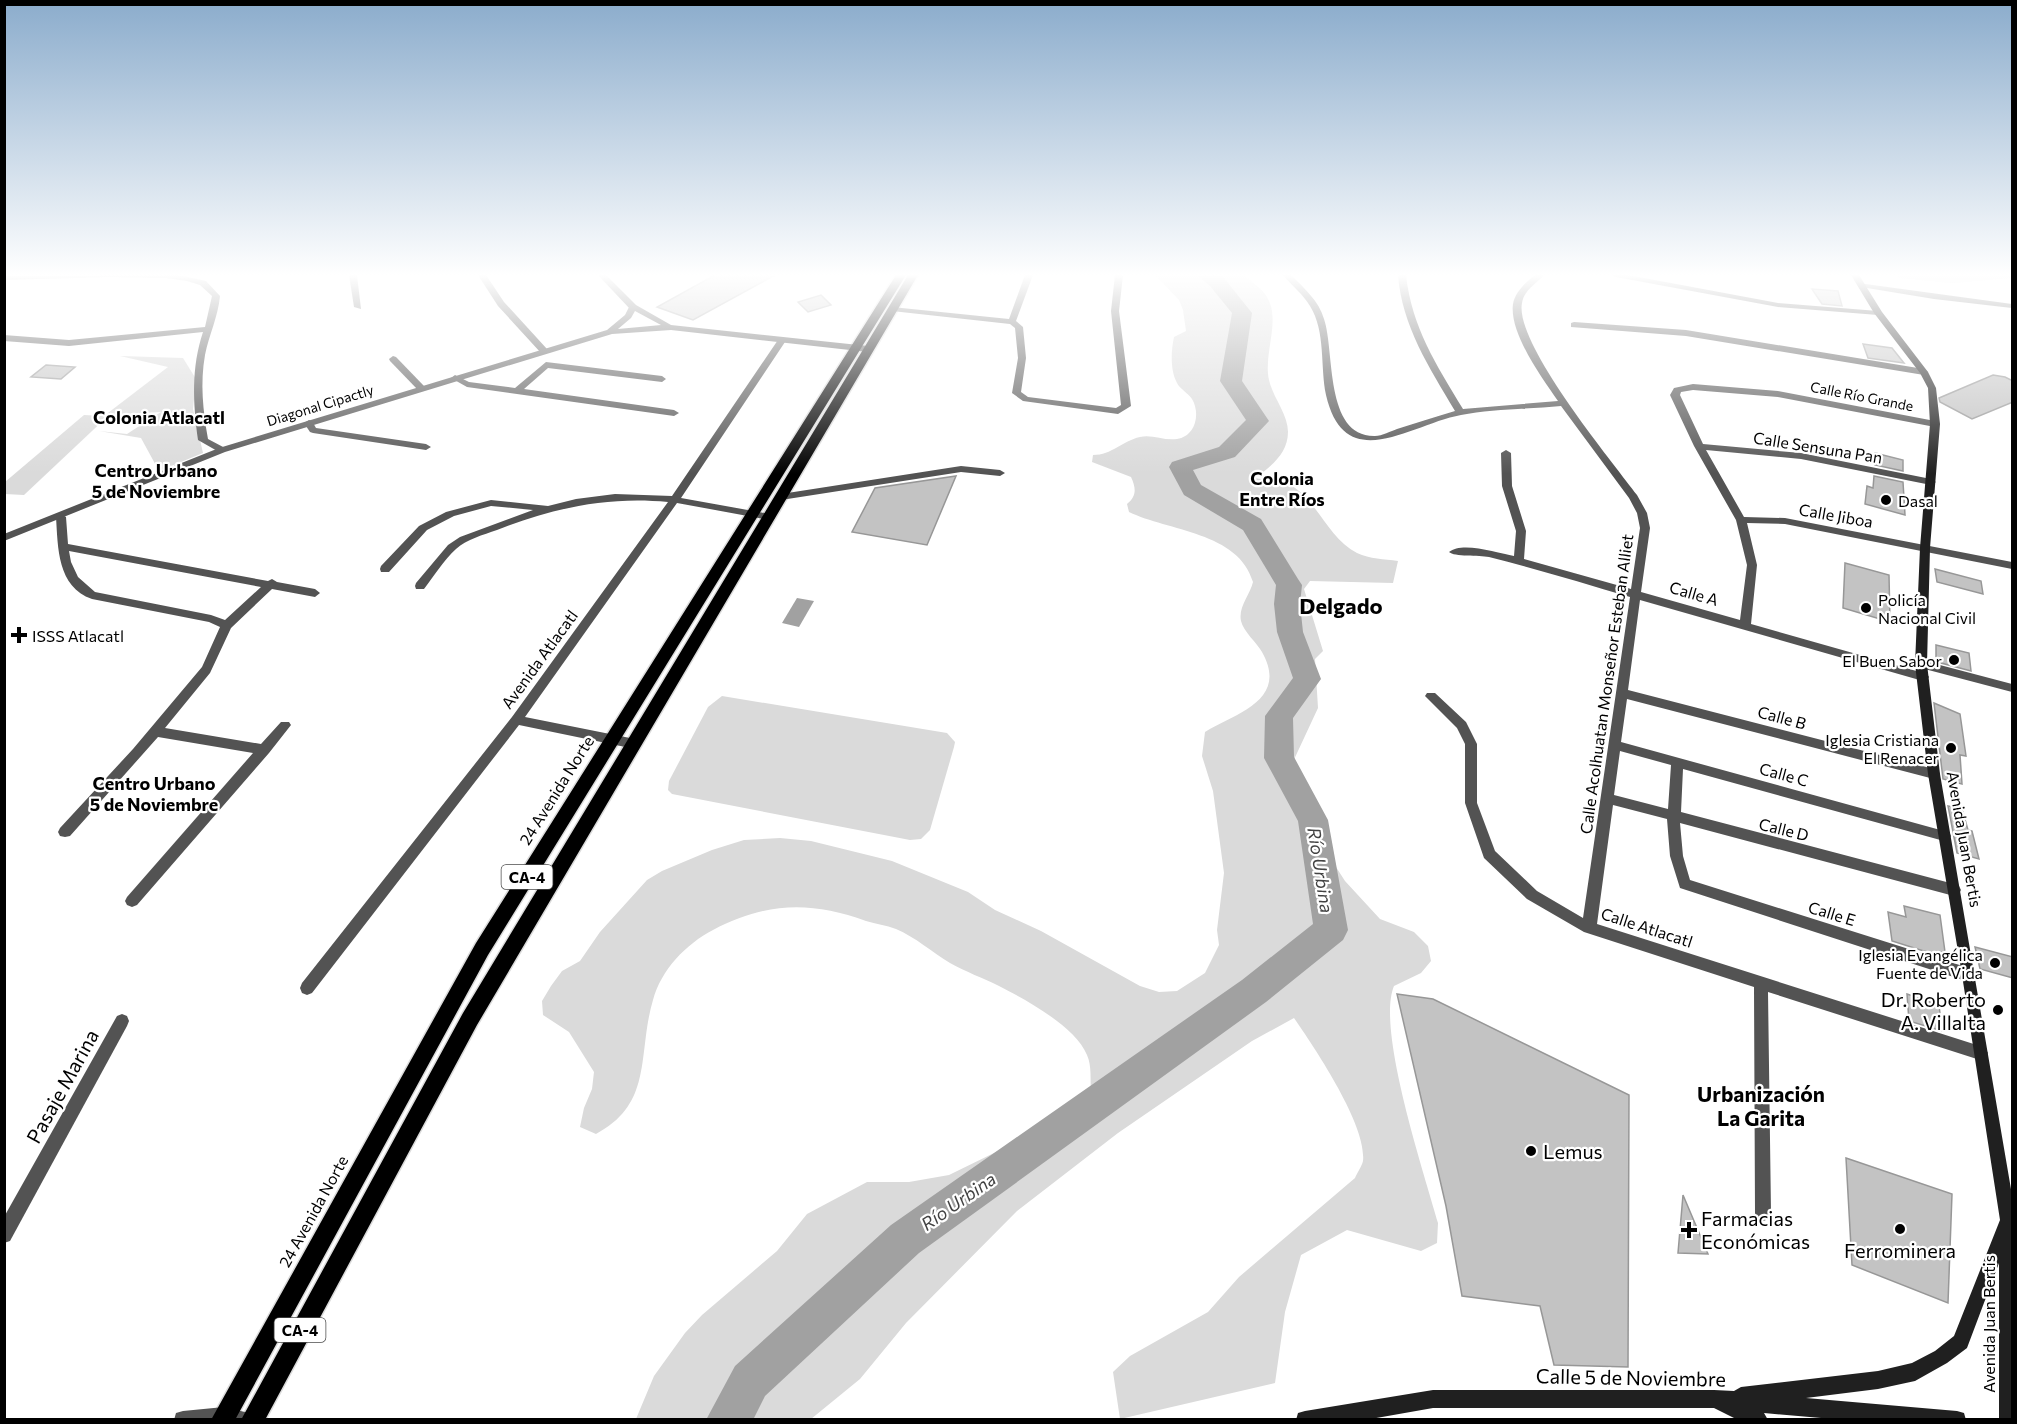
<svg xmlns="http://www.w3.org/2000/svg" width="2017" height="1424" font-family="Commissioner,sans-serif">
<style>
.green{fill:#dadada}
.water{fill:#a1a1a1}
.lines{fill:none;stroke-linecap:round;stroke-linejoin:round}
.river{fill:#a1a1a1;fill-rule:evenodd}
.building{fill:#c3c3c3;stroke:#979797;stroke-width:1.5}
.primary-casing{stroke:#dbdbdb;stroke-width:3}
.minor{fill:#535353;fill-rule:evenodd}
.tertiary{fill:#535353;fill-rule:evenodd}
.secondary{fill:#202020;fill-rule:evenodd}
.primary{fill:#000;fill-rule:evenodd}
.poi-dot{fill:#000;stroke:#fff;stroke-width:2}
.labels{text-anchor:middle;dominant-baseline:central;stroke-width:4.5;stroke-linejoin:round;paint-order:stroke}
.far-street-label{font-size:14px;fill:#000;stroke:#fff}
.shield{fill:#fff;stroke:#4c4c4c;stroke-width:1.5}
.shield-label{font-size:15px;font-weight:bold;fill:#000}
.street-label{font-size:16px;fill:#000;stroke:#fff}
.poi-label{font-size:16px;fill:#000;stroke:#fff;text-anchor:start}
.far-district-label{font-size:18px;font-weight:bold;fill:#000;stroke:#fff}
.neighbourhood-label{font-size:18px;font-weight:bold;fill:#000;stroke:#fff}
.water-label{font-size:18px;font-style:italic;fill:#424242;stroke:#fff}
.near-poi-label{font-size:20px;fill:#000;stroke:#fff;text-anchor:start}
.near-street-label{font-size:20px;fill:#000;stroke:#fff}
.near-neighbourhood-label{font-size:21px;font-weight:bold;fill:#000;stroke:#fff}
.district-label{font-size:22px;font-weight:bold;fill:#000;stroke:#fff}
</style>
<rect width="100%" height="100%" fill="#fff"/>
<g class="green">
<path d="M1155,275C1171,275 1231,271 1242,275C1247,277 1253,283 1257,286C1288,310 1262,349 1269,380C1273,398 1288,414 1288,432C1288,454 1270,467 1255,478C1264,480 1278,479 1287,483C1317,498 1327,538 1357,553C1370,559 1384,559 1398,561L1393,583L1310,581L1304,589L1323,651L1315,659L1318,708L1291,766L1329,840L1336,867L1345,881L1380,919L1414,932L1428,946L1431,961L1421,973L1394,986C1376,1029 1424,1172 1438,1223L1437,1243L1421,1251L1347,1230L1301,1255L1285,1312L1275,1383L1120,1419L1113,1372L1130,1356L1208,1312L1239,1277L1355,1178C1357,1173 1362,1166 1363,1161C1367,1125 1314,1047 1294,1018L1252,1041L1118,1133L1017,1211L906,1323L860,1379L811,1419H636L654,1376L685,1333L702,1315L777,1251L807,1214L867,1182H909L949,1175L1043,1129L1091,1091C1090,1080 1092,1066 1087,1055C1075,1026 1026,1000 999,986C983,978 966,972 950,963C932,952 915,937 896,929C886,925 876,924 866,921C811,901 766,902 713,930C686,944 661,970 653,1000C637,1054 654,1103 596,1134L580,1127L584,1108L592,1089L594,1072L569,1032L543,1015L542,1001L551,986L562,971L580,961L600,932L647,880L662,871L712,850L744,840L780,838L811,841L892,861L968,892L995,910L1041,931L1140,986L1159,992L1177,991L1205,973L1219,945L1217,930L1224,873L1213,791L1202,756L1205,732C1237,713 1289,700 1262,652C1257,643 1243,631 1241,621C1238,607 1250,595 1253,582C1239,532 1168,531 1129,512L1127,504C1137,496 1136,488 1131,477L1092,462L1093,455C1112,455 1122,441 1140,437C1152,434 1164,441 1177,439C1195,437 1201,414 1192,399C1188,393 1180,389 1177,383C1170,370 1171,351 1174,337L1186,331L1183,310L1179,300Z"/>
<path d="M1897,275H2012V278L1952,283L1899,278Z"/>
<path d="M120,356L183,358L196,379L193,409L203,453L159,471L141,438L99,431L127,434L161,412L109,415L24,495L5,494V482L84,415L104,416L168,367Z"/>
<path d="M722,696L947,733L955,742L954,747L930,830L921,839L910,840L672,794L668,790L669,781L708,707Z"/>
</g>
<path class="water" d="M797,598L814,601L799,627L782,623Z"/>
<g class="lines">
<path class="river" d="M1197,275H1219L1224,278L1252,313L1242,381L1269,421L1235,457L1193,470L1201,485L1261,519L1298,579L1302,585L1300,604L1303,632L1321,679L1293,718L1294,757L1328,820L1348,930L1343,940L1266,1002L919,1253L765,1396L753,1420H706L735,1366L891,1225L1242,980L1313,924L1298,821L1264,758L1265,716L1293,678L1277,632L1274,604L1276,585L1243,530L1184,495L1169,467L1172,462L1219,447L1246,420L1220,381L1232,313L1210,286Z"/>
</g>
<g class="building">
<path d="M715,275H775L693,320L657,307Z"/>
<path d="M1812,289L1838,291L1842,306L1822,304Z"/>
<path d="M821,295L831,305L808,312L798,302Z"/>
<path d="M1863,344L1892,348L1904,363L1868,358Z"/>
<path d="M46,365L75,367L61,379L31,377Z"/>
<path d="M1993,375L2005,377L2013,381V402L1972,419L1940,402L1939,398Z"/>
<path d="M1875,453L1903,460V471L1875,465Z"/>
<path d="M956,476L927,545L852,532L875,488Z"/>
<path d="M1874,476L1903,482L1905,515L1865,504L1867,486L1873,488Z"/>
<path d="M1845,563L1889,575L1890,622L1843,608Z"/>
<path d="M1935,569L1981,581L1983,594L1937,582Z"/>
<path d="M1936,645L1969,653L1971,671L1941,663L1936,657Z"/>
<path d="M1934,703L1960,714L1966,756L1960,755L1962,784L1943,779Z"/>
<path d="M1948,806L1962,809L1968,830L1972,831L1979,859L1957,853Z"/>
<path d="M1904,906L1940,915L1945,952L1930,953L1892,941L1888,912L1906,917Z"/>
<path d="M1975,947L2013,957V978L1980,969Z"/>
<path d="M1397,994L1433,999L1629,1095L1628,1367L1554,1365L1540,1306L1462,1296L1446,1206Z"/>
<path d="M1907,994L1939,1005L1942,1031L1909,1021Z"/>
<path d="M1846,1158L1952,1194L1948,1303L1852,1265Z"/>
<path d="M1683,1195L1708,1254L1678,1253Z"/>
</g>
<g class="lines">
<g class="primary-casing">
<g id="primary">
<path d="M896,275H906L488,955L235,1420H211L476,943Z"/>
<path d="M908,275H918L477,1025L265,1420H241L463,1013Z"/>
</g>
</g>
<g class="minor">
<path d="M178,275L206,281L220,296C218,317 209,335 205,355C200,383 203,411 208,439L225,448V452H219L198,440C193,403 191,368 203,332L69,346L4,341V335L69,340L205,327L212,296L200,285L187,281L166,278L108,277L4,280V276Z"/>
<path d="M349,275H357L361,309L354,307Z"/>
<path d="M478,275H486L504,302L547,349V353H541L498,306Z"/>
<path d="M598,275H606L636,305V309H630Z"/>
<path d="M1025,275H1033L1016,321L1023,327L1026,358L1021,392L1028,397L1116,408L1121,405L1111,311L1115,275H1123L1119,311L1131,406L1118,414L1023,401L1012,393L1018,358L1015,328L1010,324L892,311L888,309L892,307L1009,319Z"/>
<path d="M1283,275H1291C1304,288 1319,301 1324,319C1335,351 1324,437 1375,436C1382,436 1391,431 1397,429C1416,423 1435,417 1455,411C1429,367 1402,326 1398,275H1406C1412,328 1436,364 1463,409L1558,401C1542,378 1509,333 1513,304C1515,292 1526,282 1535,275H1544C1536,284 1524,290 1522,303C1514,343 1611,460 1637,495L1647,513L1650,528L1641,592L1740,620L1747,565L1736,520L1694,446L1670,395L1674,388L1693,384L1778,391L1935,421L1940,424L1935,427L1778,397L1693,390L1681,392L1680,395L1703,444L1801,453L1931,479L1936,482L1931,485L1801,459L1706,450L1744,517L1785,518L2012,562V569L1785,524L1747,523L1757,565L1751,624L1927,674L1929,677L1927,680L1923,681L1640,600L1628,690L1934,769L1938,770L1940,774L1938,778L1934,779L1627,699L1621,742L1944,831L1949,832L1951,836L1949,840L1944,841L1683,769L1681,812L1954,884L1959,886L1961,890L1959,894L1954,896L1680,823L1683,856L1690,880L1969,968L1974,970L1976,975L1974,980L1969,982L1680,888L1670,856L1667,819L1613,805L1597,924L1980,1046L1985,1048L1988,1053L1985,1058L1980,1060L1768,992L1771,1213L1769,1219L1763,1221L1757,1219L1755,1213L1754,987L1584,932L1527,899L1484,858L1465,803V744L1457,728L1425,696L1427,693H1435L1466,722L1477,744V803L1495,851L1537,891L1583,918L1630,597C1583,583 1537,569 1489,557C1479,555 1454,557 1449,552C1462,541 1498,553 1514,556L1516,531L1502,486L1501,453L1506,450L1511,453L1512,486L1526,531L1524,559L1631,589L1640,528L1637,513L1629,498L1561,406C1530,409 1491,409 1461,415C1411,424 1345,477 1326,395C1320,366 1326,332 1310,306C1303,294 1292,286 1283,275ZM1620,751L1671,765L1668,809L1614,795Z"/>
<path d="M1612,275H1628L1778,303L1878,311L1882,313L1878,315L1778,307L1616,277Z"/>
<path d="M1858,283L2012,304V308L1934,299L1861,287H1858Z"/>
<path d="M1574,322L1686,330L1924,369L1928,372L1924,375L1686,336L1571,327V323Z"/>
<path d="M780,337L787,339L681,498L770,514L775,517L774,519L770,520L677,503L525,717L635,739L639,741L641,744L639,747L635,749L519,725L312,993L307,995L302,993L300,988L302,983L512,717L668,502C608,496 553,508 497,530C483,535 467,539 456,549C444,560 434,576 424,589H416L415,586L416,583L448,545L460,537L533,510L491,506L454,516L427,530L389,572H381L380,569L381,566L419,526L446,512L491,500L548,506L576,499L615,494L672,496Z"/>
<path d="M393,356L396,357L424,386V390H418L390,361L389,359Z"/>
<path d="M546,362L662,376L666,379L662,382L548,368L524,389L674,410L679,413L674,416L467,387L451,378L455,375L469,382L515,388Z"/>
<path d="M309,420L312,421L316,428L426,444L431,447L426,450L313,433L310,432L304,423Z"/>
<path d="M961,466L1000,470L1005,473L1000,476L961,472L781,500L776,497L781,494Z"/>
<path d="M61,514L66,517L68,544L268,581L272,579L277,582L315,589L320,593L315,597L272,589L231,628L210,673L165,728L261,744L281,722H289L291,725L269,753L137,905L132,907L127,905L125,901L127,897L253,753L158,737L70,836L65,837L60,836L58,832L60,828L133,749L202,667L220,627L209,622L92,599C57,587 58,547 56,517ZM69,551L261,587L225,620L211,615L95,592L78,577L71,562Z"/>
<path d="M122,1014L127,1016L129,1021L127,1026L10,1241L4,1243V1217L117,1016Z"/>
<path d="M224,1407L249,1413L251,1420H174L176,1413L183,1411Z"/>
</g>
<g class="tertiary">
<path d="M630,305H636L671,325L868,346L872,349L868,352L671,330L612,334L225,452L4,541V534L219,448L607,330L625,315ZM635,311L661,325L618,329L631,318Z"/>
<path d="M1921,660L2012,684V692L1917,667L1915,664L1917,661Z"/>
</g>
<path class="secondary" d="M1851,275H1859L1882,312L1928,372L1936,388L1940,424L1930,548L1927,664L1940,774L2012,1195V1420H1999V1263L1967,1348L1947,1363L1915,1381L1878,1389L1806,1398L1957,1411L1964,1413L1966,1420H1844L1764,1413L1768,1420H1738L1714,1408H1433L1365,1420H1296L1298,1413L1305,1411L1433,1390H1714L1734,1391L1741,1387L1878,1371L1912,1363L1935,1351L1954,1336L2000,1220L1962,975L1928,774L1915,664L1920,548L1930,424L1928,388L1920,373L1874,313Z"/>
<use href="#primary" class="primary"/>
</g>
<linearGradient id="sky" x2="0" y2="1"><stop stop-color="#8baccc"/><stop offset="0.58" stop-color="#fff"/><stop offset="1" stop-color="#fff" stop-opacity="0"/></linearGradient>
<rect width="2017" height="474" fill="url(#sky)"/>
<g class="poi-dot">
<circle cx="1886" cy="500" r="6"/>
<circle cx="1866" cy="608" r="6"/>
<path d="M16 626h6v6h6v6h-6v6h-6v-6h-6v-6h6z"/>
<circle cx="1954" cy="660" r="6"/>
<circle cx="1951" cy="748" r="6"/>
<circle cx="1995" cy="963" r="6"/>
<circle cx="1998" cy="1010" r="6"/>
<circle cx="1531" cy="1151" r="6"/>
<circle cx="1900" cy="1229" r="6"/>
<path d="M1686 1221h6v6h6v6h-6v6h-6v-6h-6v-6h6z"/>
</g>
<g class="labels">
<g class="far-street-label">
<text transform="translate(1862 396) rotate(11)">Calle Río Grande</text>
<text transform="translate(320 405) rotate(-17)">Diagonal Cipactly</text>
</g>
<g class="shield">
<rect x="501.5" y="865" width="51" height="24" rx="4.5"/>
<rect x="274.5" y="1318" width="51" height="24" rx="4.5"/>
</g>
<g class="shield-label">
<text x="527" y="877">CA-4</text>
<text x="300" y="1330">CA-4</text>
</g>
<g class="street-label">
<text transform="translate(1818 447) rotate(9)">Calle Sensuna Pan</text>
<text transform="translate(1836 515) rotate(10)">Calle Jiboa</text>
<text transform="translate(1694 593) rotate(16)">Calle A</text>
<text transform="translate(539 659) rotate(-54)">Avenida Atlacatl</text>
<text transform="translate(1606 684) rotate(-82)">Calle Acolhuatan Monseñor Esteban Alliet</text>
<text transform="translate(1782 717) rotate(15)">Calle B</text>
<text transform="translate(1784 774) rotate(15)">Calle C</text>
<text transform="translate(556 790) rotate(-58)">24 Avenida Norte</text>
<text transform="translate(1784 829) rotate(14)">Calle D</text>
<text transform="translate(1965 839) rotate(80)">Avenida Juan Bertis</text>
<text transform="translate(1832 913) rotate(17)">Calle E</text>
<text transform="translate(1647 927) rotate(18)">Calle Atlacatl</text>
<text transform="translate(313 1211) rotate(-61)">24 Avenida Norte</text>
<text transform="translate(1988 1324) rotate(-90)">Avenida Juan Bertis</text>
</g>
<g class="poi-label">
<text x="1898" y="500">Dasal</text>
<text x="1878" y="599">Policía<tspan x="1878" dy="18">Nacional Civil</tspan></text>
<text x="32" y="635">ISSS Atlacatl</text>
<text x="1942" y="660" text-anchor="end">El Buen Sabor</text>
<text x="1939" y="739" text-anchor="end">Iglesia Cristiana<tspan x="1939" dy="18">El Renacer</tspan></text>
<text x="1983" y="954" text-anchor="end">Iglesia Evangélica<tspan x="1983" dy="18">Fuente de Vida</tspan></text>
</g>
<g class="far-district-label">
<text x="159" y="417">Colonia Atlacatl</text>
</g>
<g class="neighbourhood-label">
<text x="156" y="470">Centro Urbano<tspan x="156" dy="21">5 de Noviembre</tspan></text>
<text x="1282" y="478">Colonia<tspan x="1282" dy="21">Entre Ríos</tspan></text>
<text x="154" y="783">Centro Urbano<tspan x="154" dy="21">5 de Noviembre</tspan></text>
</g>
<g class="water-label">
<text transform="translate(1321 870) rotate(81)">Río Urbina</text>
<text transform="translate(958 1201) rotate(-35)">Río Urbina</text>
</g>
<g class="near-poi-label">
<text x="1986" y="999" text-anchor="end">Dr. Roberto<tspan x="1986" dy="23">A. Villalta</tspan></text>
<text x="1543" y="1151">Lemus</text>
<text x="1701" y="1218">Farmacias<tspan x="1701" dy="23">Económicas</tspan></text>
<text x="1900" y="1250" text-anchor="middle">Ferrominera</text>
</g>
<g class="near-street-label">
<text transform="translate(62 1086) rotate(-61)">Pasaje Marina</text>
<text transform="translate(1631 1377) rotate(1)">Calle 5 de Noviembre</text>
</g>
<g class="near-neighbourhood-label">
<text x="1761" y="1093">Urbanización<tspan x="1761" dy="24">La Garita</tspan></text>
</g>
<g class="district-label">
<text x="1341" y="605">Delgado</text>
</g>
</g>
<rect width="2017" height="1424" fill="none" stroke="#000000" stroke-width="12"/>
</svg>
